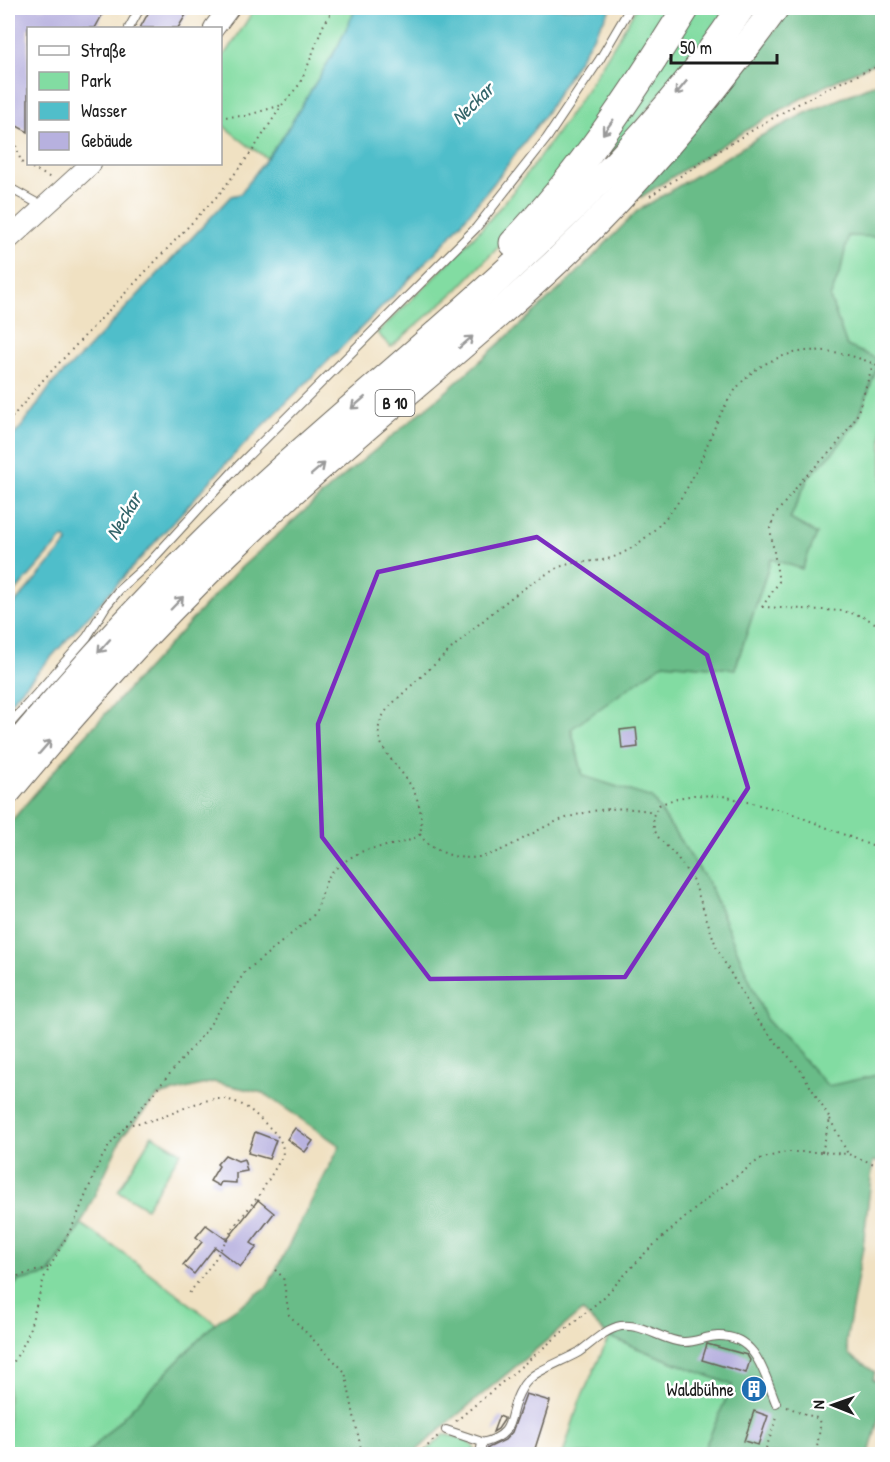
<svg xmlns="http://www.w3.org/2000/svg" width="890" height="1462" font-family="'Patrick Hand',sans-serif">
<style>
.green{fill:#82dca2;stroke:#4f7c5f;stroke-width:1.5}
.forest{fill:#69bc88;stroke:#426c52;stroke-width:1.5}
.water{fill:#50beca;stroke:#366d73;stroke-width:1.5}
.building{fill:#b7b1df}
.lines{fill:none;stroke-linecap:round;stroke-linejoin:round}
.service-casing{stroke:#666156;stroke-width:10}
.tertiary-casing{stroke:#666156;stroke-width:22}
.trunk-casing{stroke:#666156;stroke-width:29}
.path{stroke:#666156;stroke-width:2;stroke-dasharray:1.5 4.5;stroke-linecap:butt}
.service{stroke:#fff;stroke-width:8}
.tertiary{stroke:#fff;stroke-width:20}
.trunk{stroke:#fff;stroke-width:27}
.oneway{stroke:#999}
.marked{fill:none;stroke:#7b2cbf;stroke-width:4.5;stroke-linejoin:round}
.labels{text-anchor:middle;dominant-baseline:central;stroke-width:5;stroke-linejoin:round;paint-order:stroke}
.shield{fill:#fff;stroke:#606060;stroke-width:1.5}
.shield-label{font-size:16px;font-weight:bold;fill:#1c1c1c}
.poi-label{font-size:18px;fill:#1c1c1c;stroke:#fff;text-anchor:end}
.water-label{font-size:20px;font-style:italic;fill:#33656a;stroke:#fff}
</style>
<rect width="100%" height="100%" fill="#fff"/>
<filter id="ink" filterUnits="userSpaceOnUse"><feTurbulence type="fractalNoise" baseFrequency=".0167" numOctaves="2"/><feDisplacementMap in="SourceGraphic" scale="12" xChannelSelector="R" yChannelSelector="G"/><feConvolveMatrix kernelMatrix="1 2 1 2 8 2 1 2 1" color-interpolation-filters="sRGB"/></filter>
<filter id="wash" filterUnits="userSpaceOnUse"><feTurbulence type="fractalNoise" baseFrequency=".008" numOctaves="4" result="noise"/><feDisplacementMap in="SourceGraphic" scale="24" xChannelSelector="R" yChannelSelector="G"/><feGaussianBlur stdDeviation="1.35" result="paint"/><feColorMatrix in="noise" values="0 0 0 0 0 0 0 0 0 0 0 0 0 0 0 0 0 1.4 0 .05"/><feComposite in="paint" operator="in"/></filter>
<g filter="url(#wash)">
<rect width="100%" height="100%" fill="#f0e1c2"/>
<g class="green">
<path d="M255,8H356L338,46L311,92L284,135L267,158L250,147L221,124L220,58L228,51Z"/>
<path d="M636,8H675L649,51L531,213L456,291L391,347L377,333C420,291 464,250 502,205C553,144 597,76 636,8Z"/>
<path d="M694,8H730L601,167L592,163Z"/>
<path d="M848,235L882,237V362L847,346L830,298L841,269Z"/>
<path d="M876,371L882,374V1074L828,1087L766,1019L709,884L652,798L583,776L571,728L664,663L735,669L771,559L817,534L790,519L808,478L836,449L858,419Z"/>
<path d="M152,1135L181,1152L146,1208L118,1191Z"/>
<path d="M81,1224L122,1252L215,1323L87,1454H8V1293L18,1281L50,1274Z"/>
<path d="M609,1337L732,1385L702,1454H563L579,1403Z"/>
<path d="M445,1434C457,1438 474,1439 476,1454H423Z"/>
</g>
<g class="forest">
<path d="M791,8H882V60C796,95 719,147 641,197L638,195L760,49Z"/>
<path d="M882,81V237L848,236L841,269L830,298L847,346L880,360L858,419L836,449L808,478L790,519L817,534L802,569L771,559L735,669L664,663L571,729L583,776L652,798L709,884L766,1019L828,1086L882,1074V1163L873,1161L863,1247L846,1342L849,1355L875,1372L873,1379L882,1384V1407L869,1454H702L732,1385L609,1337L582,1311L443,1427L413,1454H87L215,1323L267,1287L340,1146L263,1093L213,1082L158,1096L123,1135L81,1224L49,1274L18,1281L8,1293V825L72,750L236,572L340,479L449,389L573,277L637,211L761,136L808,112Z"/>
</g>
<path class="water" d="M356,8H611L544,116L494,183L447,240L402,287L232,457L8,705L12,709L8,714V611L68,542L66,539H62L8,600V442L22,426L53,383L78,359L231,196L240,194L284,135L338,46Z"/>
<g id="blocks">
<g class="building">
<path d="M12,8H106L95,28H28V132L17,126L8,130V16Z"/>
<path d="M151,8H190L178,28H140Z"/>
<path d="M636,728L638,747L622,749L620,730Z"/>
<path d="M295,1128L313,1141L305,1152L287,1139Z"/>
<path d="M255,1132L276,1140L269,1159L248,1153Z"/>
<path d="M225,1155L238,1161L244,1159L247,1171L236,1173V1183L221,1182L219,1186L210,1181L219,1166L217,1164Z"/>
<path d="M258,1200L274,1213L251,1243L257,1247L240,1267L215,1247L194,1274L183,1265L202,1242L196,1237L206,1225L227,1240Z"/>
<path d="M707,1344L747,1355L750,1360L746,1373L702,1360Z"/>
<path d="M526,1394L550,1401L533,1455H486L488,1448L505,1440L512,1432Z"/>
<path d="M754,1411L768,1416L758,1445L744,1441Z"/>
<path d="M499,1416L504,1418V1420L498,1429L493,1432Z"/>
</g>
</g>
</g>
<g filter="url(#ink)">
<use href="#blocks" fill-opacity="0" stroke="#666156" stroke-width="1.5"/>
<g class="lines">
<g class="service-casing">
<g id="service">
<path d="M129,28L140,8"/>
<path d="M8,187L44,207"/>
<path d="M8,726L87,637L106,606L119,590L150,562L240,464L476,228L547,138L600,59L630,8"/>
<path d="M446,1430L479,1441L482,1443L480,1454"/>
<path d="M482,1443C520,1434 505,1414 522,1388C524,1384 530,1378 534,1375C548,1366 565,1360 579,1352C592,1343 605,1329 621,1326C643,1323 662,1341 683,1342C695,1343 706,1336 719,1336C757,1336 764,1374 776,1403"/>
</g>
</g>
<g class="tertiary-casing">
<g id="tertiary">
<path d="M214,28L229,8"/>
<path d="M8,240L91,164"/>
</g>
</g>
<g class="trunk-casing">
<g id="trunk">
<path d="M513,243C581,172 635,90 686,8"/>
<path d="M8,756C90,658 178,563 273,477C437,329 617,194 741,8"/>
<path d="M8,791C96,685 190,584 293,491C379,413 471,342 555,263C638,185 709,99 775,8"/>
</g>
</g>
<g class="path">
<path d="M220,117L245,116L282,105"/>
<path d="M11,128L21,162L51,178"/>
<path d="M650,196C723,148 800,96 882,65"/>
<path d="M8,422L43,380L220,193L253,150L282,105L299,85L307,68L323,26L334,8"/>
<path d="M762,607L779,582L770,528L775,515L802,480L835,447L856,418L873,364"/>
<path d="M762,607L843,611L862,616L882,627"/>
<path d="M420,834C425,843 431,847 440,851C487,874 522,833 563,819C593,809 621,805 653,812"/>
<path d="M830,1119L848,1154"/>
<path d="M126,1125C138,1123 151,1121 162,1117C186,1109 212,1091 238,1103C249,1107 258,1117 267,1125C276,1134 286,1143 282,1157L260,1194L233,1228L214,1261L187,1296"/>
<path d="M822,1152L830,1119L801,1071L757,1020L717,949L694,882L677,857L658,837L654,829L653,816L659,805L677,798L694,795L723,796L788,812L882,850"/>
<path d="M275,1270L283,1277L289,1315L345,1372L362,1454"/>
<path d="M8,1283L18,1276L50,1267"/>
<path d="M8,1372L27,1338L44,1278L74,1223L100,1161L109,1146L205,1032L245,972L312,917C323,903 321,882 334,870C343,862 355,854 366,850C380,846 411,844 420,834C424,817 418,794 407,780C390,755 363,737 390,706C409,687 430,669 450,650C482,621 515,591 554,570C570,560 589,563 607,559C624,555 640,543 653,531C669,516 683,497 693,477C713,438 723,386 765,364C806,342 841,350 882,367"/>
<path d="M787,1407L819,1419L820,1428L816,1454"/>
<path d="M456,1421L603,1298L647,1251L711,1195L760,1159L786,1152H822L848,1154L882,1167"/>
<path d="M419,1454L438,1436"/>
<path d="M764,1454L778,1415"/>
</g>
<use href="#service" class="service"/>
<use href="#tertiary" class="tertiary"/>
<use href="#trunk" class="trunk"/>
</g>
<defs><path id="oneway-shaft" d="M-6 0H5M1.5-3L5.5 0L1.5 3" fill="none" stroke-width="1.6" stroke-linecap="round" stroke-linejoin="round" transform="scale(1.5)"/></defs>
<g class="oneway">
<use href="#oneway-shaft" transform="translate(681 88) rotate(129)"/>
<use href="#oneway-shaft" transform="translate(608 127) rotate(126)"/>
<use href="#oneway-shaft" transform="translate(466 342) rotate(-41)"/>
<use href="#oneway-shaft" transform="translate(358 403) rotate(139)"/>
<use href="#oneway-shaft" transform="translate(318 469) rotate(-41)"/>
<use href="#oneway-shaft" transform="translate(177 603) rotate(-46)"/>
<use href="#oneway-shaft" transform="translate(104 646) rotate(132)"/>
<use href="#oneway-shaft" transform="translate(45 747) rotate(-49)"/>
</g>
</g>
<path class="marked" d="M537,537L707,655L748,788L625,977L430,979L322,837L318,724L378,572Z"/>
<defs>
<g id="building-disc" transform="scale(1.35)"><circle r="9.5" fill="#1f6fb2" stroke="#fff"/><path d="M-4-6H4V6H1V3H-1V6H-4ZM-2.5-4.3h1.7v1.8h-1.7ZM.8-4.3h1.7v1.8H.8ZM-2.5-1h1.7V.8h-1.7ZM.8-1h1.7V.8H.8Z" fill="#fff"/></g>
</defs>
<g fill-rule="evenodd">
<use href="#building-disc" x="754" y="1389"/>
</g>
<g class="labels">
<rect class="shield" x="375.5" y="390" width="39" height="26" rx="4.5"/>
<g class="shield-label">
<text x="395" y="403">B 10</text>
</g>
<g class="poi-label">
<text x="734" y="1389">Waldbühne</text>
</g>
<g class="water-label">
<text transform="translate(472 103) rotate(-44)">Neckar</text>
<text transform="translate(123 516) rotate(-59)">Neckar</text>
</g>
</g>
<rect width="890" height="1462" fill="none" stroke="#fff" stroke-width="30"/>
<rect x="27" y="27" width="195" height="138" fill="#ffffff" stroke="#a4a4a4" stroke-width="1.5"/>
<rect x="39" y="46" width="30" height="9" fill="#ffffff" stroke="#a4a4a4" stroke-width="1.5"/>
<text x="81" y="57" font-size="18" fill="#1c1c1c">Straße</text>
<rect x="39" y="72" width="30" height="18" fill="#82dca2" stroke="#a4a4a4" stroke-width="1.5"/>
<text x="81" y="87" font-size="18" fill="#1c1c1c">Park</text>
<rect x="39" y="102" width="30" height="18" fill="#50beca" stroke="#a4a4a4" stroke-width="1.5"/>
<text x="81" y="117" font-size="18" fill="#1c1c1c">Wasser</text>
<rect x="39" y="132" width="30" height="18" fill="#b7b1df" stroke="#a4a4a4" stroke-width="1.5"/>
<text x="81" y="147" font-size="18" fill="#1c1c1c">Gebäude</text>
<g transform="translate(833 1405) rotate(271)" stroke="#ffffff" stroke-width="4.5" paint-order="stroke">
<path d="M0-4.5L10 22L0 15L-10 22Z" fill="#1c1c1c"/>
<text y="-9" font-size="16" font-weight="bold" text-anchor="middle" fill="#1c1c1c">N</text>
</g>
<path d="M671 54v9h106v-9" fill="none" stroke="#1c1c1c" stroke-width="3"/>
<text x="680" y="54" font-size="18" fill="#1c1c1c" stroke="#ffffff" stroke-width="4.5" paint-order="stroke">50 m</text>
</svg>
